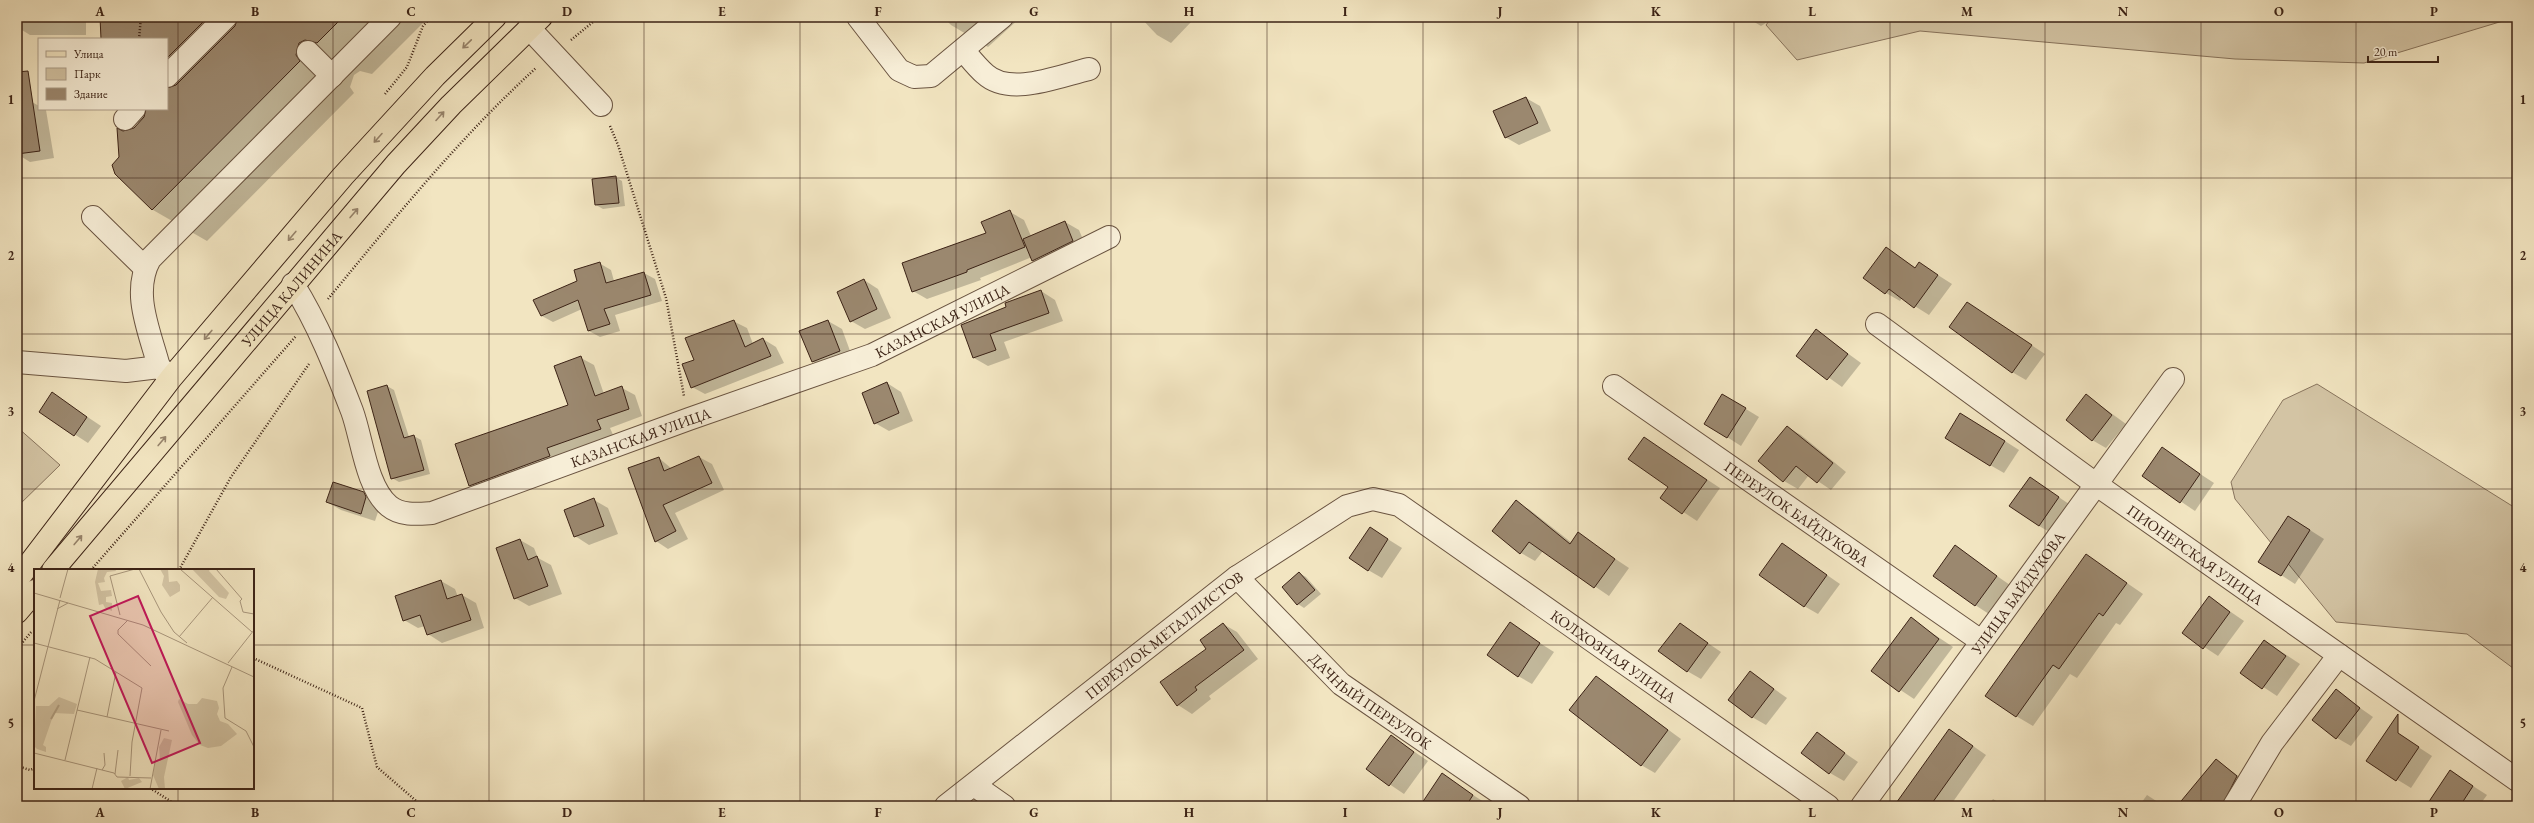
<svg xmlns="http://www.w3.org/2000/svg" width="2534" height="823" font-family="'EB Garamond',serif">
<style>
.green{fill:#d3c4a4;stroke:#88745d}
.shadow{fill:#0003}
.building{fill:#9b886f;stroke:#3c2316}
.lines{fill:none;stroke-linecap:round;stroke-linejoin:round}
.minor-casing{stroke:#6a5441;stroke-width:24}
.major-casing{stroke:#3c2316;stroke-width:24}
.path{stroke:#3c2316;stroke-width:2.5;stroke-dasharray:1 2;stroke-linecap:butt}
.minor{stroke:#f7eed7;stroke-width:22}
.major{stroke:#f2e5c1;stroke-width:22}
.oneway{stroke:#97846c}
.grid{fill:none;stroke:#3c2316;stroke-width:1;stroke-opacity:0.55}
.labels{text-anchor:middle;dominant-baseline:central;stroke-width:3;stroke-linejoin:round;paint-order:stroke}
.street-label{font-size:15px;fill:#3c2316;stroke:#f7eed7}
.inset-river{fill:none;stroke:#b4a387;stroke-width:2}
.inset-road{fill:none;stroke:#a9977d;stroke-width:1}
.view{fill:#c2185b;fill-opacity:0.15;stroke:#c2185b;stroke-width:2}
.inset-edge{fill:none;stroke:#3c2316;stroke-width:2}
.neatline{fill:none;stroke:#3c2316;stroke-width:1.5}
.grid-label{font-size:13px;text-anchor:middle;font-weight:bold;fill:#3c2316}
</style>
<rect width="100%" height="100%" fill="#f2e5c1"/>
<filter id="stains"><feTurbulence type="fractalNoise" baseFrequency=".005" numOctaves="4"/><feColorMatrix values="0 0 0 0 .2 0 0 0 0 .09 0 0 0 0 .02 0 0 0 .5 -.17"/></filter>
<radialGradient id="worn" r=".72"><stop offset=".6" stop-color="#630" stop-opacity="0"/><stop offset="1" stop-color="#630" stop-opacity=".3"/></radialGradient>
<g class="green">
<path d="M1772,17H2516L2364,63L2235,59L1920,31L1797,60L1766,25Z"/>
<path d="M2317,384L2517,509V671L2467,634L2336,622L2235,499L2231,482L2283,400Z"/>
<path d="M17,427L60,465L17,507Z"/>
</g>
<g class="shadow">
<path d="M17,17H86V35H30L17,27Z"/>
<path d="M101,17H429L372,74L360,71L354,75L350,87L354,93L207,241L153,210L116,173L123,132L135,128L139,123L116,109H167V39H102Z"/>
<path d="M943,17H1021L988,47L951,25Z"/>
<path d="M1140,17H1190L1193,20L1171,43L1157,35Z"/>
<path d="M1746,17H1776L1761,26Z"/>
<path d="M1526,98L1540,106L1551,131L1519,145L1505,137Z"/>
<path d="M32,102L39,106V109L46,110L54,158L30,162L17,154V104Z"/>
<path d="M615,177L622,181L625,206L603,209L596,205Z"/>
<path d="M1010,212L1024,220L1031,236L1065,222L1079,230L1087,249L1047,269L1033,261L1032,257L980,278L981,280L927,299L913,291L987,234Z"/>
<path d="M1886,248L1916,268L1919,263L1952,284L1929,315L1902,298L1900,301L1886,293Z"/>
<path d="M599,263L611,270L614,281L644,273L655,279L662,301L615,315L620,331L600,337L589,331L582,309L553,322L542,316Z"/>
<path d="M864,280L878,289L891,318L865,329L851,321Z"/>
<path d="M1041,291L1055,300L1063,321L1004,342L1010,358L988,366L974,358L962,326L1007,308Z"/>
<path d="M733,321L747,328L753,344L763,339L776,347L784,363L705,394L692,387L695,360Z"/>
<path d="M828,321L842,329L853,359L826,370L812,361Z"/>
<path d="M2007,329L2045,354L2026,380L2012,372Z"/>
<path d="M1817,331L1861,363L1842,387L1797,355Z"/>
<path d="M581,358L594,365L604,394L622,388L635,395L642,416L610,428L614,437L484,493L470,485L569,405Z"/>
<path d="M887,383L901,392L913,421L889,431L875,423Z"/>
<path d="M387,386L394,390L409,437L414,436L421,440L430,474L399,482L392,478Z"/>
<path d="M53,394L101,426L88,443L40,412Z"/>
<path d="M2086,395L2126,424L2106,448L2092,440Z"/>
<path d="M1736,403L1759,417L1741,446L1705,423Z"/>
<path d="M1975,422L2019,450L2004,473L1990,465Z"/>
<path d="M1787,427L1801,435L1846,472L1831,490L1809,475L1798,489L1784,481Z"/>
<path d="M2162,449L2214,483L2195,511L2143,476Z"/>
<path d="M699,457L712,464L724,490L675,513L688,539L668,549L656,541L659,458L672,469Z"/>
<path d="M1685,465L1720,488L1697,521L1662,498Z"/>
<path d="M2030,478L2072,506L2053,534L2039,526Z"/>
<path d="M363,493L378,501L380,506L375,521L341,510L327,502Z"/>
<path d="M594,500L608,508L618,534L589,545L575,536Z"/>
<path d="M1516,502L1530,510L1572,543L1578,534L1629,568L1609,596L1543,551L1535,561L1521,553Z"/>
<path d="M2302,525L2324,539L2295,584L2281,575Z"/>
<path d="M1370,528L1402,548L1382,578L1368,570Z"/>
<path d="M520,540L534,548L538,558L551,565L562,594L529,606L515,598Z"/>
<path d="M1782,544L1840,584L1818,614L1804,606Z"/>
<path d="M1955,547L2010,585L1989,614L1975,605Z"/>
<path d="M2086,555L2143,594L2120,625L2116,623L2077,678L2070,674L2033,726L2016,716Z"/>
<path d="M1299,573L1306,577L1321,594L1304,608L1298,604Z"/>
<path d="M441,581L455,589L458,597L462,595L476,603L484,628L442,643L428,634L425,626L418,628L404,620Z"/>
<path d="M2209,597L2244,621L2218,656L2183,633Z"/>
<path d="M1911,619L1953,647L1914,699L1872,671Z"/>
<path d="M1223,624L1237,632L1258,659L1209,696L1211,699L1192,714L1178,705L1162,682L1208,649Z"/>
<path d="M1510,624L1554,652L1532,684L1518,676Z"/>
<path d="M1680,624L1721,652L1701,679L1687,671Z"/>
<path d="M2265,641L2300,664L2277,696L2242,673Z"/>
<path d="M1750,672L1787,698L1766,725L1752,717Z"/>
<path d="M1596,677L1681,739L1655,773L1641,765Z"/>
<path d="M2336,691L2373,717L2351,746L2337,738Z"/>
<path d="M2389,728L2432,756L2411,788L2367,761Z"/>
<path d="M1950,730L1986,755L1950,806H1895Z"/>
<path d="M1817,734L1858,762L1844,781L1830,773Z"/>
<path d="M1391,736L1428,761L1404,794L1367,769Z"/>
<path d="M2216,760L2251,785L2239,806H2213Z"/>
<path d="M2451,772L2487,795L2479,806H2427Z"/>
<path d="M1442,775L1487,804L1485,806H1430Z"/>
<path d="M2147,795L2161,804L2164,806H2139Z"/>
<path d="M1993,799L2005,806H1988Z"/>
</g>
<g class="building">
<path d="M100,17H208L167,58V39H101Z"/>
<path d="M238,17H343L317,43L305,40L299,43L296,55L300,61L152,210L115,174L112,165L119,157L117,128L123,131L134,128L144,117L146,109H167V88L176,85L235,26Z"/>
<path d="M28,71L40,151L17,154V72Z"/>
<path d="M1526,97L1538,123L1505,138L1493,111Z"/>
<path d="M616,176L619,203L595,205L592,179Z"/>
<path d="M1010,210L1025,247L967,270V272L912,292L902,263L986,233L981,222Z"/>
<path d="M1065,221L1073,241L1032,261L1023,239Z"/>
<path d="M1886,247L1915,268L1919,262L1938,275L1914,308L1889,289L1885,294L1863,278Z"/>
<path d="M600,262L606,283L644,272L651,295L604,309L610,324L588,331L578,300L541,316L533,300L577,281L574,270Z"/>
<path d="M864,279L877,309L850,322L837,292Z"/>
<path d="M1041,290L1049,313L990,334L996,350L973,358L961,325L1006,307L1005,303Z"/>
<path d="M1967,302L2032,345L2012,373L1949,327Z"/>
<path d="M734,320L745,347L763,338L771,356L691,388L682,364L694,360L685,338Z"/>
<path d="M828,320L840,351L812,362L799,331Z"/>
<path d="M1816,329L1848,354L1827,380L1796,356Z"/>
<path d="M581,356L595,396L622,386L629,409L597,420L601,429L547,448L550,456L469,486L455,444L568,405L554,366Z"/>
<path d="M887,382L899,413L874,424L862,393Z"/>
<path d="M387,385L404,438L414,435L424,470L391,479L367,391Z"/>
<path d="M52,392L87,417L74,436L39,412Z"/>
<path d="M1722,394L1746,408L1727,438L1704,424Z"/>
<path d="M2086,394L2112,415L2092,441L2066,420Z"/>
<path d="M1960,413L2005,441L1990,466L1945,438Z"/>
<path d="M1787,426L1833,463L1817,483L1796,466L1783,482L1758,461Z"/>
<path d="M1644,437L1707,480L1682,514L1660,498L1668,487L1628,459Z"/>
<path d="M2162,447L2200,474L2180,503L2142,476Z"/>
<path d="M699,456L712,483L663,505L676,531L655,542L628,468L659,457L664,471Z"/>
<path d="M2030,477L2059,497L2039,526L2009,506Z"/>
<path d="M333,482L364,492L366,497L361,514L326,502Z"/>
<path d="M594,498L604,526L574,537L564,510Z"/>
<path d="M1516,500L1570,544L1578,532L1615,559L1594,588L1529,542L1520,554L1492,531Z"/>
<path d="M2288,516L2310,530L2281,576L2258,562Z"/>
<path d="M1370,527L1388,539L1368,571L1349,558Z"/>
<path d="M520,539L528,560L537,556L548,586L514,599L496,548Z"/>
<path d="M1782,543L1827,575L1804,607L1759,575Z"/>
<path d="M1955,545L1997,576L1975,606L1933,576Z"/>
<path d="M2086,554L2127,583L2103,616L2099,613L2059,669L2053,665L2016,717L1985,696Z"/>
<path d="M1299,572L1315,590L1297,605L1282,587Z"/>
<path d="M441,580L447,599L462,594L471,620L427,635L420,615L403,621L395,596Z"/>
<path d="M2209,596L2230,612L2203,649L2182,633Z"/>
<path d="M1911,617L1939,639L1899,692L1871,671Z"/>
<path d="M1510,622L1540,643L1518,677L1487,655Z"/>
<path d="M1223,623L1244,650L1195,687L1197,690L1177,706L1160,682L1206,649L1200,640Z"/>
<path d="M1680,623L1708,643L1687,672L1658,651Z"/>
<path d="M2264,640L2286,656L2262,689L2240,673Z"/>
<path d="M1750,671L1774,689L1752,718L1728,700Z"/>
<path d="M1596,676L1668,730L1641,766L1569,710Z"/>
<path d="M2336,689L2360,708L2336,739L2312,720Z"/>
<path d="M2398,714V733L2419,747L2396,781L2366,761Z"/>
<path d="M1949,729L1973,746L1930,806H1894Z"/>
<path d="M1817,732L1845,753L1829,774L1801,753Z"/>
<path d="M1391,735L1414,752L1389,786L1366,769Z"/>
<path d="M2216,759L2237,776L2222,806H2177Z"/>
<path d="M2450,770L2473,786L2460,806H2426Z"/>
<path d="M1442,773L1473,795L1466,806H1420Z"/>
</g>
<g class="lines">
<g class="minor-casing">
<g id="minor">
<path d="M858,17L899,70L914,77L931,76L1002,17"/>
<path d="M529,28L601,105"/>
<path d="M964,51C970,58 977,67 985,74C1010,97 1059,76 1089,69"/>
<path d="M308,52L332,76"/>
<path d="M167,76L226,17"/>
<path d="M125,119L134,109"/>
<path d="M93,217L145,268"/>
<path id="s1" d="M293,284C318,324 335,367 352,411C362,438 366,487 389,506C401,516 418,514 432,513L689,419L872,355L1109,237"/>
<path id="s2" d="M1877,324L2097,485L2517,780"/>
<path d="M17,362L126,371L159,367L170,377"/>
<path d="M159,367C150,332 131,293 150,259L390,17"/>
<path id="s3" d="M1614,386L1981,641"/>
<path id="s4" d="M1237,577L1341,684L1519,806"/>
<path d="M974,785L1004,806"/>
<path id="s5" d="M946,806L1237,577L1347,506L1373,499L1399,505L1828,806"/>
<path id="s6" d="M1862,806L2173,379"/>
<path d="M2234,806L2272,743L2339,655"/>
</g>
</g>
<g class="major-casing">
<g id="major">
<path id="s7" d="M53,570L396,164L451,105L541,17"/>
<path d="M17,580L171,378L343,176L435,76L495,17"/>
<path d="M17,612L35,591"/>
</g>
</g>
<g class="path">
<path d="M139,39L141,17"/>
<path d="M571,40L599,17"/>
<path d="M385,94L407,67L423,26L431,17"/>
<path d="M610,126L618,145L666,298L684,396"/>
<path d="M328,299C394,219 459,138 536,68"/>
<path d="M91,570L296,336"/>
<path d="M179,570L231,477L309,364"/>
<path d="M17,649L32,631"/>
<path d="M253,658L362,708L377,767L422,806"/>
<path d="M17,766L30,770L35,768"/>
<path d="M150,788L178,806"/>
</g>
<use href="#minor" class="minor"/>
<use href="#major" class="major"/>
</g>
<defs><path id="oneway-shaft" d="M-6 0H5M1.5-3L5.5 0L1.5 3" fill="none" stroke-width="1.6" stroke-linecap="round" stroke-linejoin="round"/></defs>
<g class="oneway">
<use href="#oneway-shaft" transform="translate(467 44) rotate(136)"/>
<use href="#oneway-shaft" transform="translate(440 116) rotate(-48)"/>
<use href="#oneway-shaft" transform="translate(378 138) rotate(132)"/>
<use href="#oneway-shaft" transform="translate(354 213) rotate(-49)"/>
<use href="#oneway-shaft" transform="translate(292 236) rotate(130)"/>
<use href="#oneway-shaft" transform="translate(208 335) rotate(130)"/>
<use href="#oneway-shaft" transform="translate(162 441) rotate(-50)"/>
<use href="#oneway-shaft" transform="translate(78 540) rotate(-50)"/>
</g>
<path class="grid" d="M178,17V570M333,17V806M489,17V806M644,17V806M800,17V806M956,17V806M1111,17V806M1267,17V806M1423,17V806M1578,17V806M1734,17V806M1890,17V806M2045,17V806M2201,17V806M2356,17V806M17,178H2517M17,334H2517M17,489H2517M17,645H35M253,645H2517M178,788V806"/>
<g class="labels">
<g class="street-label">
<text stroke="none"><textPath href="#s7" startOffset="369">УЛИЦА КАЛИНИНА</textPath></text>
<text stroke="none"><textPath href="#s1" startOffset="834">КАЗАНСКАЯ УЛИЦА</textPath></text>
<text stroke="none"><textPath href="#s1" startOffset="510">КАЗАНСКАЯ УЛИЦА</textPath></text>
<text stroke="none"><textPath href="#s3" startOffset="223">ПЕРЕУЛОК БАЙДУКОВА</textPath></text>
<text stroke="none"><textPath href="#s2" startOffset="393">ПИОНЕРСКАЯ УЛИЦА</textPath></text>
<text stroke="none"><textPath href="#s6" startOffset="264">УЛИЦА БАЙДУКОВА</textPath></text>
<text stroke="none"><textPath href="#s5" startOffset="277">ПЕРЕУЛОК МЕТАЛЛИСТОВ</textPath></text>
<text stroke="none"><textPath href="#s5" startOffset="817">КОЛХОЗНАЯ УЛИЦА</textPath></text>
<text stroke="none"><textPath href="#s4" startOffset="183">ДАЧНЫЙ ПЕРЕУЛОК</textPath></text>
</g>
</g>
<g transform="translate(34 569)">
<rect width="220" height="220" fill="#f2e5c1"/>
<path d="M64,0H81L82,2L73,3L70,9L71,13L64,14L67,22L77,21L78,27L72,28V33L78,34V42L71,39L69,35L65,36L61,13ZM126,0H134L135,13L143,12L146,16V22L136,28L128,16L130,7ZM158,0H176L175,2L195,24L192,30L185,28ZM25,128L43,135L40,145L20,144L9,176L12,178V183L3,180L0,177L2,137H15ZM168,129L183,132L185,139L183,145L186,152L194,155L203,165L187,177L174,179L166,176L158,166L144,133L145,130L154,135H163ZM130,169L138,171L130,208L131,220H125L119,206L121,194L126,192L125,178ZM94,208L95,211L105,209L108,213L91,220L87,212Z" fill="#d3c4a4"/>
<path class="inset-river" d="M17,150L25,136"/>
<path class="inset-road" d="M105,0L127,43L140,63L153,74M146,0L218,63M182,0L208,30L206,32L209,43L220,45M0,24L109,56L220,108M26,29L34,0M23,40L34,34M86,46L76,7L101,0M94,51L84,61V65L117,97M145,68L179,28M0,74L61,90L108,119L98,173L96,207M194,94L220,61M198,98L189,119L191,149L212,162L220,178M0,132L26,31M43,141L135,162M73,148L82,103M0,184L80,204L83,208L117,209M31,191L56,88M68,201L71,196L70,184M81,205L84,181M58,220L63,199M116,220L127,161"/>
<path class="view" d="M104,27L166,174L118,194L56,47Z"/>
<rect width="220" height="220" class="inset-edge"/>
</g>
<rect width="2534" height="823" fill="none" stroke="#f2e5c1" stroke-width="44"/>
<rect x="38" y="38" width="130" height="72" fill="#f7eed7" stroke="#ac9d8a"/>
<rect x="46" y="51" width="20" height="6" fill="#f2e5c1" stroke="#ac9d8a"/>
<text x="74" y="58" font-size="12" fill="#3c2316">Улица</text>
<rect x="46" y="68" width="20" height="12" fill="#d3c4a4" stroke="#ac9d8a"/>
<text x="74" y="78" font-size="12" fill="#3c2316">Парк</text>
<rect x="46" y="88" width="20" height="12" fill="#9b886f" stroke="#ac9d8a"/>
<text x="74" y="98" font-size="12" fill="#3c2316">Здание</text>
<path d="M2368 56v6h70v-6" fill="none" stroke="#3c2316" stroke-width="2"/>
<text x="2374" y="56" font-size="12" fill="#3c2316" stroke="#f7eed7" stroke-width="3" paint-order="stroke">20 m</text>
<rect x="22" y="22" width="2490" height="779" class="neatline"/>
<g class="grid-label">
<text x="100" y="16">A</text>
<text x="255" y="16">B</text>
<text x="411" y="16">C</text>
<text x="567" y="16">D</text>
<text x="722" y="16">E</text>
<text x="878" y="16">F</text>
<text x="1034" y="16">G</text>
<text x="1189" y="16">H</text>
<text x="1345" y="16">I</text>
<text x="1500" y="16">J</text>
<text x="1656" y="16">K</text>
<text x="1812" y="16">L</text>
<text x="1967" y="16">M</text>
<text x="2123" y="16">N</text>
<text x="2279" y="16">O</text>
<text x="2434" y="16">P</text>
<text x="11" y="104">1</text>
<text x="2523" y="104">1</text>
<text x="11" y="260">2</text>
<text x="2523" y="260">2</text>
<text x="11" y="416">3</text>
<text x="2523" y="416">3</text>
<text x="11" y="572">4</text>
<text x="2523" y="572">4</text>
<text x="11" y="728">5</text>
<text x="2523" y="728">5</text>
<text x="100" y="817">A</text>
<text x="255" y="817">B</text>
<text x="411" y="817">C</text>
<text x="567" y="817">D</text>
<text x="722" y="817">E</text>
<text x="878" y="817">F</text>
<text x="1034" y="817">G</text>
<text x="1189" y="817">H</text>
<text x="1345" y="817">I</text>
<text x="1500" y="817">J</text>
<text x="1656" y="817">K</text>
<text x="1812" y="817">L</text>
<text x="1967" y="817">M</text>
<text x="2123" y="817">N</text>
<text x="2279" y="817">O</text>
<text x="2434" y="817">P</text>
</g>
<rect width="100%" height="100%" filter="url(#stains)"/>
<rect width="100%" height="100%" fill="url(#worn)"/>
</svg>
